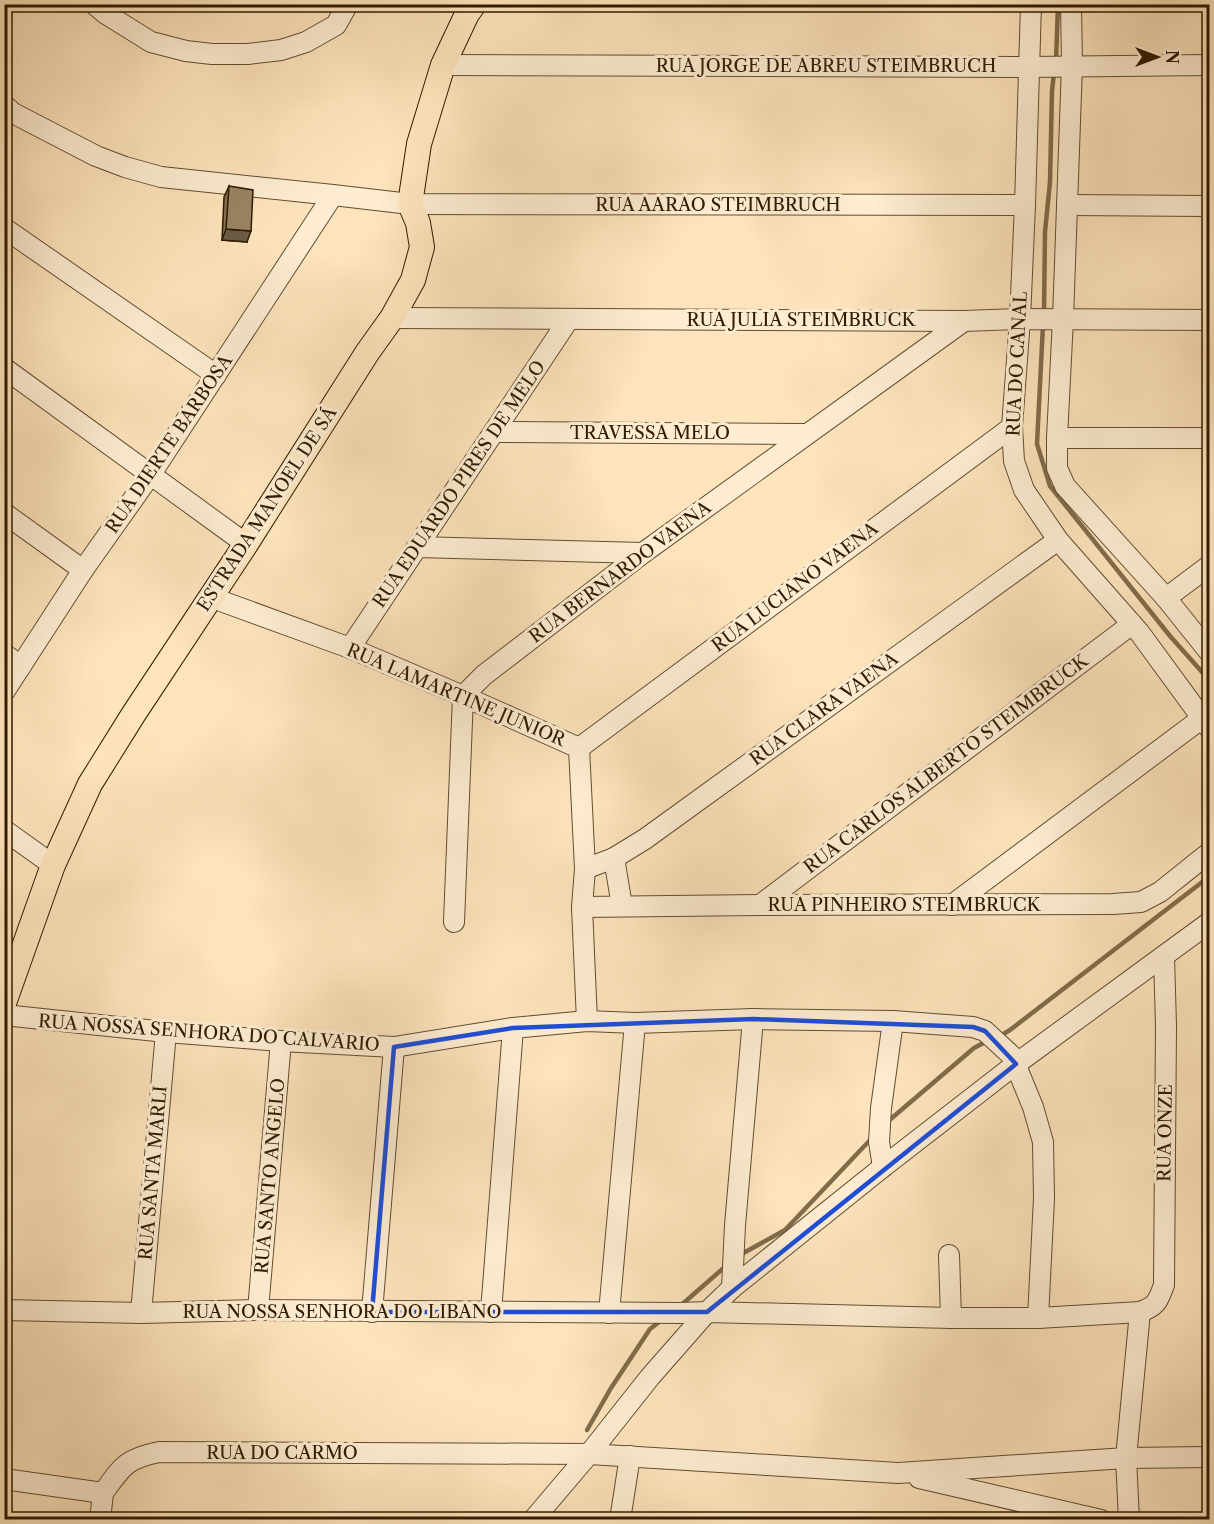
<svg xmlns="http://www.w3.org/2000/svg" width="1214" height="1524" font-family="'Libre Caslon Text',serif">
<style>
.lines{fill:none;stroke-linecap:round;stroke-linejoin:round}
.stream{stroke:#816b4a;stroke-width:4.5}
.minor-casing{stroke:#624d2f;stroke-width:22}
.major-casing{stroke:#2f1b00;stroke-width:26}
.minor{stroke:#feedd3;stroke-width:20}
.major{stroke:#fde4bc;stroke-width:24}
.wall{fill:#847254;stroke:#2f1b00;stroke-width:1.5}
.shaded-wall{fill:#6c5c45;stroke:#2f1b00;stroke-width:1.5}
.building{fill:#9a8462;stroke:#2f1b00;stroke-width:1.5}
.marked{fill:none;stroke:#1d4ed8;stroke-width:4.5;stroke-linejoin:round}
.labels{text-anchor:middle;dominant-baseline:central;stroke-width:6;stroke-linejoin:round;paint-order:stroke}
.street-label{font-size:18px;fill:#2f1b00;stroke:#feedd3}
</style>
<rect width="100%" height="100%" fill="#fde4bc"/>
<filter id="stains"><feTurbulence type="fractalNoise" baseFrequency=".00333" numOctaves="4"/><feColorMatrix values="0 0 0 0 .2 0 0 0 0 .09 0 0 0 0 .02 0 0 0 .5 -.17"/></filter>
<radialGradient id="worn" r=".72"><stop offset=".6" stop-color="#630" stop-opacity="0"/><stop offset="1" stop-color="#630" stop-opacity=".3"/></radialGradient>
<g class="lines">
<g class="stream">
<path d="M1056,62L1058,4"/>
<path d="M1044,313L1045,232L1050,182L1052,91L1054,73"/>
<path d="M1043,325L1037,444L1050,486L1170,636L1210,681"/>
<path d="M1000,1036L1010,1030L1210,876"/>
<path d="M886,1123L974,1048L989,1040"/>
<path d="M738,1256L785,1230L872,1138"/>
<path d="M679,1307L727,1265"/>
<path d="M587,1430L611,1388L650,1329L663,1319"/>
</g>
<g class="minor-casing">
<g id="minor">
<path d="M94,4L106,14L151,42L186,51L212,54H248L281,50L306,42L336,25L345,9V4"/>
<path d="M1031,4L1025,205L1020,319L1012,427L1014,461L1024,490L1058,540L1139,632L1210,729"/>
<path d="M1071,4L1072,65L1063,319L1057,438V468L1065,486L1166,598L1210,653"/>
<path d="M443,65L1029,67L1210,65"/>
<path d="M4,105L13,113L96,156L125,167L161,177L333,195L410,204L1025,205"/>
<path d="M1067,205L1210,206"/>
<path d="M4,228L216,375"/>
<path d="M392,318L964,321L1020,319L1210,320"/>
<path d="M4,368L246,544"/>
<path d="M494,432L806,434"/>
<path d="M1057,438H1210"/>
<path d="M4,513L83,570"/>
<path d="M417,547L643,553"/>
<path d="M210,597L350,648L463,696L579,748"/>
<path d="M1166,598L1210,565"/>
<path d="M350,648L569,319"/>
<path d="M4,654L21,666"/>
<path d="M4,692L83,570L151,474L333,195"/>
<path d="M579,748L1012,427"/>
<path d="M579,748L585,869L582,907L587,1021"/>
<path d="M4,830L53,865"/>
<path d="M614,858L622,906"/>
<path d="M585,869L614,858L645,839L1058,540"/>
<path d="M760,905L1132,624"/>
<path d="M952,905L1201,719"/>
<path d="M582,907L760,905L1113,904L1141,902L1160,892L1210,852"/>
<path d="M454,922L463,696L484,675L643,553L964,321"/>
<path d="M4,1015L166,1032L281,1041L394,1047L513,1028L587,1021L635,1023L753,1019L893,1021L973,1027L985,1031L1012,1056L1033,1107L1043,1142L1044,1198L1038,1318"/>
<path d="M883,1167L879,1142L881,1108L893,1021"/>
<path d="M949,1255L951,1318"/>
<path d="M732,1288L735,1225L753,1019"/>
<path d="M4,1310L141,1313L258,1310L680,1313L707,1312L951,1318H1038L1140,1312C1157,1306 1158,1301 1164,1285L1166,1026L1164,956"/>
<path d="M258,1310L281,1041"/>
<path d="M372,1312L394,1047"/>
<path d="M491,1312L513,1028"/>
<path d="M141,1313L166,1032"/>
<path d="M609,1313L635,1023"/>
<path d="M919,1478L1101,1520"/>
<path d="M4,1479L103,1493"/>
<path d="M103,1493C122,1467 125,1459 159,1452L589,1454L898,1473L1126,1458L1210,1457"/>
<path d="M100,1520L103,1493"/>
<path d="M533,1520L589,1454L650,1377L707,1312L732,1288L883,1167L1016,1064L1210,922"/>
<path d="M620,1520L630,1456"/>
<path d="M1129,1520L1126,1458L1140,1312"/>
</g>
</g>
<g class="major-casing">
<path id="major" d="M4,1003L53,865L90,784L133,715L246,544L367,353L392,318L413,280L422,247L418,223L410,204L419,144L443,65L467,14L474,4"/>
</g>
<use href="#minor" class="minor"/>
<use href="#major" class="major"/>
</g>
<path class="wall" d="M229,186L247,242L222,240L224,197Z"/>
<path class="shaded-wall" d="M226,229L251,231L247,242L222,240Z"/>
<path class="building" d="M229,186L253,190L251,231L226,229Z"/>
<path class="marked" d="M753,1019L973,1027L985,1031L1016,1064L707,1312H372L394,1047L513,1028Z"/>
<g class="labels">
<g class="street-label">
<text x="826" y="66">RUA JORGE DE ABREU STEIMBRUCH</text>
<text x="718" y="205">RUA AARAO STEIMBRUCH</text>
<text x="801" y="320">RUA JULIA STEIMBRUCK</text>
<text transform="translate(1017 364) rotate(-87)">RUA DO CANAL</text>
<text x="650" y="433">TRAVESSA MELO</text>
<text transform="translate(169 444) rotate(-56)">RUA DIERTE BARBOSA</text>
<text transform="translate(459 484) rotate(-56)">RUA EDUARDO PIRES DE MELO</text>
<text transform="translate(267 509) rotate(-57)">ESTRADA MANOEL DE SÁ</text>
<text transform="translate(620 572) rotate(-37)">RUA BERNARDO VAENA</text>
<text transform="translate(795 587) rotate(-37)">RUA LUCIANO VAENA</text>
<text transform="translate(456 695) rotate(23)">RUA LAMARTINE JUNIOR</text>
<text transform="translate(824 709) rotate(-36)">RUA CLARA VAENA</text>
<text transform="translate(946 764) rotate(-37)">RUA CARLOS ALBERTO STEIMBRUCK</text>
<text x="904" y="905">RUA PINHEIRO STEIMBRUCK</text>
<text transform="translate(209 1033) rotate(4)">RUA NOSSA SENHORA DO CALVARIO</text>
<text transform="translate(1165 1133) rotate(-89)">RUA ONZE</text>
<text transform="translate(153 1173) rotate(-85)">RUA SANTA MARLI</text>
<text transform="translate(270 1176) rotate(-85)">RUA SANTO ANGELO</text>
<text x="342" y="1312">RUA NOSSA SENHORA DO LIBANO</text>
<text x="282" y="1453">RUA DO CARMO</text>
</g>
</g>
<rect width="1214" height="1524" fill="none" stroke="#fde4bc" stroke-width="24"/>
<rect x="6" y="6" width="1202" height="1512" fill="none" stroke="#2f1b00" stroke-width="3"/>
<rect x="12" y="12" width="1190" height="1500" fill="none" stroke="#2f1b00" stroke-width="1.5"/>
<g transform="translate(1157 57) rotate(90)" stroke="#feedd3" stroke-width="4.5" paint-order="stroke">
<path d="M0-4.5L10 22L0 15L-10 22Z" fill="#2f1b00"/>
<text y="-9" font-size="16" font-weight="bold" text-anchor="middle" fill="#2f1b00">N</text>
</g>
<rect width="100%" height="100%" filter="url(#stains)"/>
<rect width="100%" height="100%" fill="url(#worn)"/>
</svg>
